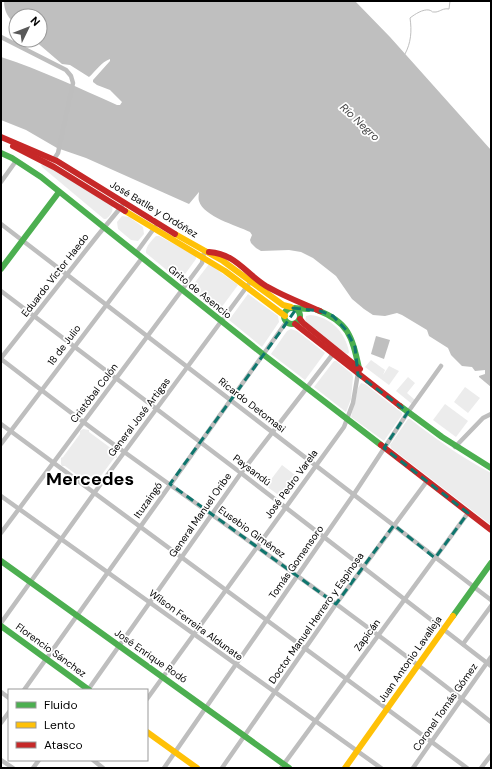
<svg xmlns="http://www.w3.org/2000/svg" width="492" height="769" font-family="'DM Sans',sans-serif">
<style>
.green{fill:#ececec}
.water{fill:#bfbfbf}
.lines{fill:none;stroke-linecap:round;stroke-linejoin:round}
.stream{stroke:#bfbfbf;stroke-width:1}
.street{stroke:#bebebe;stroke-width:4.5}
.fast{stroke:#4caf50;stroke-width:6}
.slow{stroke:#ffc107;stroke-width:6}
.jam{stroke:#c62828;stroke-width:6}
.marked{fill:none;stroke:#0f766e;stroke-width:3;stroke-dasharray:8 5;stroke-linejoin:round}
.labels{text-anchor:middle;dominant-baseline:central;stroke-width:3.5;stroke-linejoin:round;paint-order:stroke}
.street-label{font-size:10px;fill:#000;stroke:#fff}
.water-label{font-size:11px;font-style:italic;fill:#444;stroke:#fff}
.town-label{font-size:18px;font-weight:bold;fill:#000;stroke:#fff}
</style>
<rect width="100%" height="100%" fill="#fff"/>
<g class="green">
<path d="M43,163L112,206C114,211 110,216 106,219H104L42,167L41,165Z"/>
<path d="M122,216L129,217L143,227L144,234L138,241L131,240L118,229L117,222Z"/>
<path d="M156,236H159L196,256V259L180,281L146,253C145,247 152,240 156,236Z"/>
<path d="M209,264L238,285L218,312L190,289Z"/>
<path d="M248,294L278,316L279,322L262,347L229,320Z"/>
<path d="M310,315C331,317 345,332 349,352L348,354L345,353L305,322L306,316Z"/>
<path d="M291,329L297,331L325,353L305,380L271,354L287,331Z"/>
<path d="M371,360L385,370L383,375L389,366L399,371L389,385L365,367Z"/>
<path d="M334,361H336L352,374L353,377L351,399L346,412L314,387Z"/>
<path d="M408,377L415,383L407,393L415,400L412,404L396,391Z"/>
<path d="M361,383L365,384L402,413V415L384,441L351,417L358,388Z"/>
<path d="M465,387L480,398L468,413L454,402Z"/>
<path d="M445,404L468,421L456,437L433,420Z"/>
<path d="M408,419H410C437,440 461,457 491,473V525L391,448L390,445Z"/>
<path d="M83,429L89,430V432L112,449H115L117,453V458L115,457L97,481V483L94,486L88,485L89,484L65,466H62L61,464V458L63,457L80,434V431Z"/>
<path d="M282,465L295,475L280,496L266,486Z"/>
</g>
<g class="water">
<path d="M4,1H355L390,37L491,150V387L479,377V376L485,374V370L475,371L472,367L462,366L451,355L448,348L429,336L427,330L402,315L397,313L385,316L373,315L364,309L352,299L336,276L313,258L301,252L289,250L261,251L256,248L251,243L250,240L252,235L250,232C236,225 204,217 199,201C198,198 199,194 199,192L189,204L86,158L57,148L26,130L1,120V57C41,70 79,88 117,105H120L122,102L110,90L97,85L93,82V80L110,61V59C101,62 96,71 89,77L70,65L62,64L34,40H40V16H16V25C8,18 4,11 4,1Z"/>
<path d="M376,336L390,340L384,359L371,354Z"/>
</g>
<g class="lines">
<path class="stream" d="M405,54C411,43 412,31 410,18C415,14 423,9 429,10C435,12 429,12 436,12C441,11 443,8 449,9L450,1"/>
<g class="street">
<path d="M1,37L66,70L71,76L73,83L58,153L54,159"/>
<path d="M1,182L16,161"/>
<path d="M1,224L491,600"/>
<path d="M136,253L155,227"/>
<path d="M1,291L241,473L491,666"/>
<path d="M1,358L98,235L122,206"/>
<path d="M1,359C39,388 77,418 116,446C242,537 370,625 491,722"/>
<path d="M1,424L467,768"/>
<path d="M1,444L142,258"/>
<path d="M455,447L483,418L491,414"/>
<path d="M1,496L381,768"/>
<path d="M1,533L202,263L204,253L206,251"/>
<path d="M1,623L100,485L251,281"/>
<path d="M463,644L491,606"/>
<path d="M24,690L287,321"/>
<path d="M88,690L241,473L333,354"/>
<path d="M1,692L9,698"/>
<path d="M147,699L344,427L353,403L358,373"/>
<path d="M1,723L9,712"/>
<path d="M1,760L13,768"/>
<path d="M93,760L103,768"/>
<path d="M33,768L39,760"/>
<path d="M164,768L354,494L408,412L441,366"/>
<path d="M222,768L336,604L427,481"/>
<path d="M281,768L468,513"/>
<path d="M413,768L491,657"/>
<path d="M481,768L491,755"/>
</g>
<g class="fast">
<path d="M1,153L12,158L41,177L264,355L381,445"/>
<path d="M1,269L59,192"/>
<path d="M293,308L308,309"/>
<circle cx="292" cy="316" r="8"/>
<path d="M317,310C349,322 352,337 359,368"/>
<path d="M400,406L442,437L491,468"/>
<path d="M1,561L289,768"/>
<path d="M453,616L491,563"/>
<path d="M1,626L89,690"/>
</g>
<g class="slow">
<path d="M125,211L225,271L285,316"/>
<path d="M175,234L223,261L283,305L291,307"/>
<path d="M147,732L197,768"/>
<path d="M345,768L453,616"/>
</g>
<g class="jam">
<path d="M1,137L57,161L175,234"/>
<path d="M13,146L54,167L125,211"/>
<path d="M209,252C236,254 245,273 266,286C283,296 302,303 320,311"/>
<path d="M300,319L303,323L360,369"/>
<path d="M295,324L400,406"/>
<path d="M381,445L491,530"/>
</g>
</g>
<path class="marked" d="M293,308L320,311L333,316L346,330L355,347L358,375L408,412L384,448L468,513L435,558L394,525L336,604L170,484L285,325L296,309Z"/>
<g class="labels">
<g class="street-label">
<text transform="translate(154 209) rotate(31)">José Batlle y Ordóñez</text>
<text transform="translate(55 275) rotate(-52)">Eduardo Víctor Haedo</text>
<text transform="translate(200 292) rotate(39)">Grito de Asencio</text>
<text transform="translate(64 345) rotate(-53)">18 de Julio</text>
<text transform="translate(94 393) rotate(-53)">Cristóbal Colón</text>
<text transform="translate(252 405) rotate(38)">Ricardo Detomasi</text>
<text transform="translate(139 417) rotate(-53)">General José Artigas</text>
<text transform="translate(252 470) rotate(37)">Paysandú</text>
<text transform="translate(291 484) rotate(-54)">José Pedro Varela</text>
<text transform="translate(148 500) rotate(-55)">Ituzaingó</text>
<text transform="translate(200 515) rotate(-55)">General Manuel Oribe</text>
<text transform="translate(252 532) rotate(36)">Eusebio Giménez</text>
<text transform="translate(296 562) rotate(-55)">Tomás Gomensoro</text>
<text transform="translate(316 618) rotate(-55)">Doctor Manuel Herrero y Espinosa</text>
<text transform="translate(196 625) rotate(36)">Wilson Ferreira Aldunate</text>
<text transform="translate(367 635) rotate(-54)">Zapicán</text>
<text transform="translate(51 650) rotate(36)">Florencio Sánchez</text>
<text transform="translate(151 656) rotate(35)">José Enrique Rodó</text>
<text transform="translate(410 659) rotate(-55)">Juan Antonio Lavalleja</text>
<text transform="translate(445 707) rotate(-55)">Coronel Tomás Gómez</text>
</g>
<g class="water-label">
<text transform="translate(360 122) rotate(43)">Río Negro</text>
</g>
<g class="town-label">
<text x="90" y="479">Mercedes</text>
</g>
</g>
<rect width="492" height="769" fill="none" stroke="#000000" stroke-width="4"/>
<rect x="8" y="689" width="140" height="72" fill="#ffffff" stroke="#999999"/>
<rect x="16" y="702" width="20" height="6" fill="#4caf50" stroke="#999999"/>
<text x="44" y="709" font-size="12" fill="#000000">Fluido</text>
<rect x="16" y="722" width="20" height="6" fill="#ffc107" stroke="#999999"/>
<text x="44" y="729" font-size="12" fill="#000000">Lento</text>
<rect x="16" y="742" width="20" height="6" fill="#c62828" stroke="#999999"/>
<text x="44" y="749" font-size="12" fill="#000000">Atasco</text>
<g transform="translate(28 28) rotate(47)"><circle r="19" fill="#ffffff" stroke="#999999"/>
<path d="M0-3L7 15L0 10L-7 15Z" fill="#595959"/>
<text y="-6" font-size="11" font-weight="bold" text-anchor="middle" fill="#000000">N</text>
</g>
</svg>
